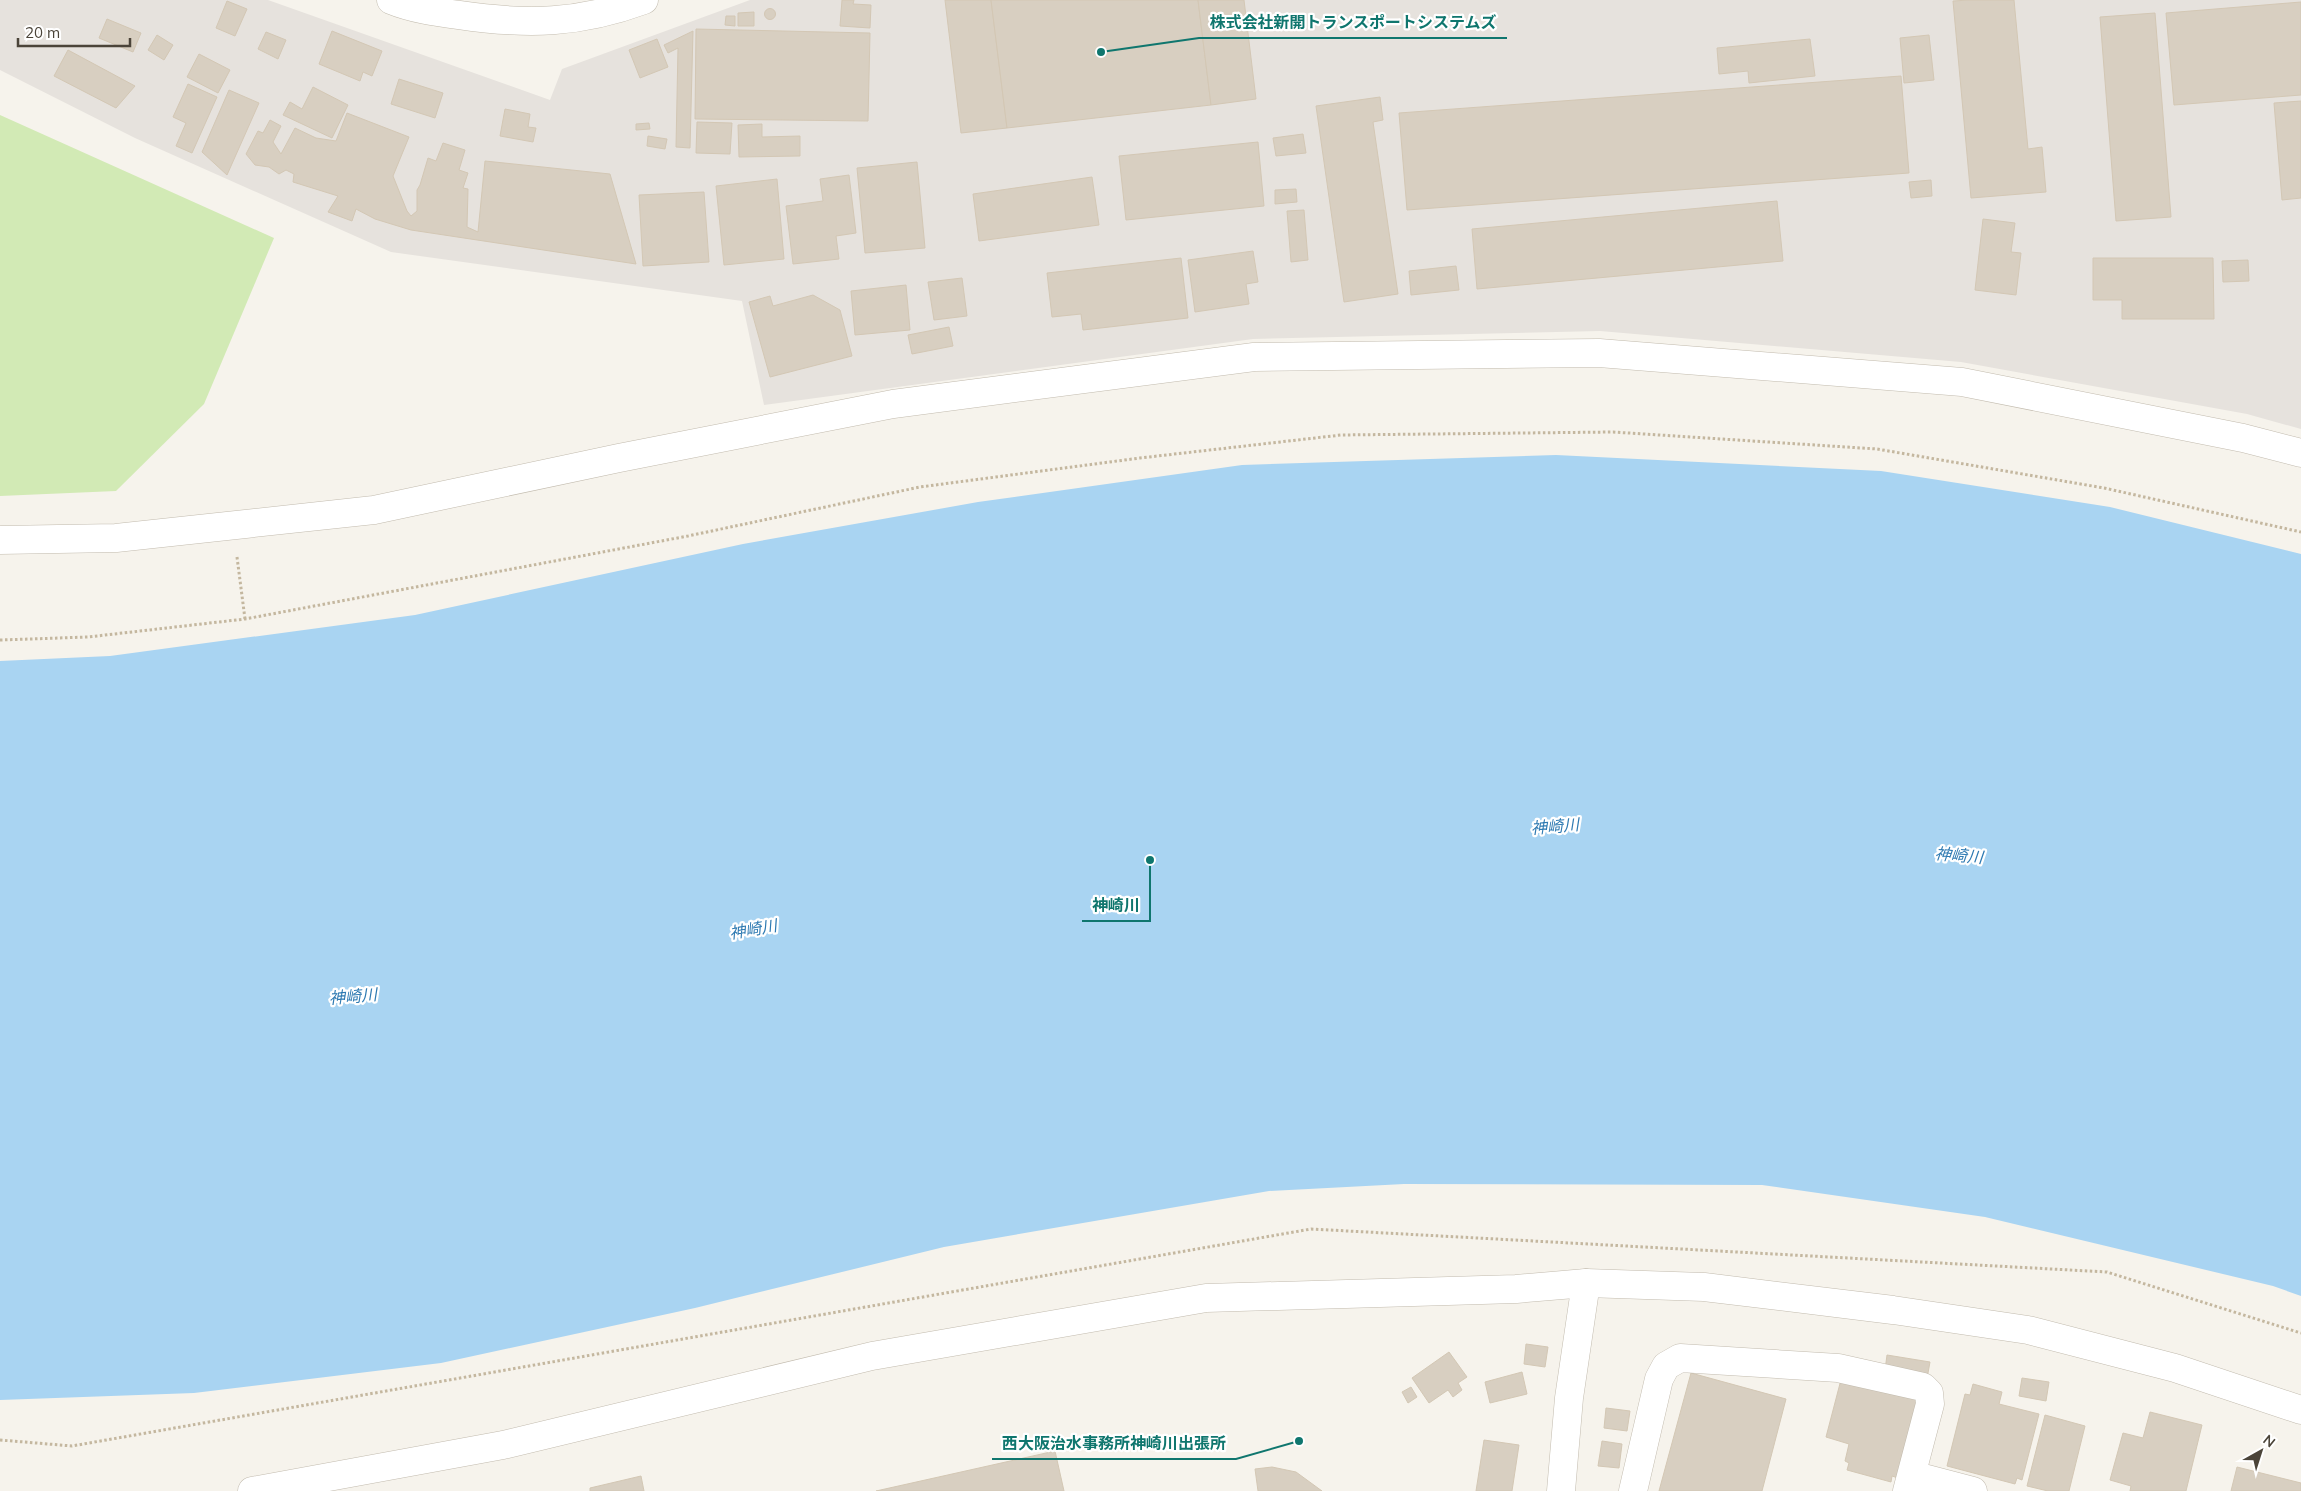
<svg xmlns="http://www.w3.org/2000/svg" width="2301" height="1491" font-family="Mulish,'Noto Sans JP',sans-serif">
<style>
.industrial{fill:#e6e2dd}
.green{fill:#d2eab5}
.water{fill:#a9d4f2}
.building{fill:#d8cfc1;stroke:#d3c7b4}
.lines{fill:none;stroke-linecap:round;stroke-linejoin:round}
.minor-casing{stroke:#c2bbae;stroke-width:29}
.tertiary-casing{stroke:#c2bbae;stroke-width:29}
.path{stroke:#c4b79f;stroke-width:3;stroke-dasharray:2.5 2.5;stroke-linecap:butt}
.minor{stroke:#fff;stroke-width:28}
.tertiary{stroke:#fff;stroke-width:28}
.labels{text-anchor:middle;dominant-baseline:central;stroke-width:4.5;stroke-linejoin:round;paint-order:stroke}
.water-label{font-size:16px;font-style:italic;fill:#2e7ab2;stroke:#fff}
.leader{fill:none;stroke:#0f766e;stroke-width:2}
.callout-dot{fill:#0f766e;stroke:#fff;stroke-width:2}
.callout-label{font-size:16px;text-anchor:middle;font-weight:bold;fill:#0f766e;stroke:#fff;stroke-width:4.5;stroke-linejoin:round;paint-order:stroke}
</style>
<rect width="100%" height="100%" fill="#f6f3ec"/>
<path class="industrial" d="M0,0H268L550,100L562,69L750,0H2301V429L2247,414L1961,362L1600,331L1253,339L764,405L742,301L391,252L135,138L0,70Z"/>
<path class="green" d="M0,115L274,238L204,404L116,491L0,496Z"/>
<path class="water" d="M1556,455L1881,471L2110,507L2301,554V1296L2273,1286L1985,1217L1762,1185L1404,1184L1269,1191L944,1247L695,1308L441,1363L194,1393L0,1400V661L110,656L415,615L743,544L978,502L1242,465Z"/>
<g class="building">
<path d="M842,0H854L853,4L871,5L870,28L840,26Z"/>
<path d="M945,0H991L1007,128L961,133Z"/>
<path d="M991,0H1198L1211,105L1007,128Z"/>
<path d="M1198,0H1244L1256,99L1211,105Z"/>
<path d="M1969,0H2014L2028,149L2042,147L2046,192L1971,198L1953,1Z"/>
<path d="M227,1L247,9L235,36L216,28Z"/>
<path d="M2301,2V95L2174,105L2166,13Z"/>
<circle cx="770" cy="14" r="5.5"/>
<path d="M754,12V26H738V13Z"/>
<path d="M2155,13L2171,217L2116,221L2100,17Z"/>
<path d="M726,16H735V26L725,25Z"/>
<path d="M107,19L141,33L133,52L99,38Z"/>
<path d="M696,29L870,33L868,121L695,119Z"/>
<path d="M332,31L382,51L372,76L363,72L360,81L319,64Z"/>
<path d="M693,31L690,148L676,147L678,48L668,53L664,45Z"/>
<path d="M266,32L286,40L278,59L258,49Z"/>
<path d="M157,35L173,45L164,60L148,50Z"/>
<path d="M1929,35L1934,80L1904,83L1900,38Z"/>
<path d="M657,39L668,67L640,78L629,50Z"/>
<path d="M1810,39L1815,76L1749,83L1748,71L1719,74L1717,48Z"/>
<path d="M68,50L135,86L116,108L54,76Z"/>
<path d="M199,54L230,70L218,93L187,77Z"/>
<path d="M1901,76L1909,173L1407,210L1399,113Z"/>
<path d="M399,79L443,93L435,118L391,104Z"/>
<path d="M188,84L217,97L192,153L176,146L186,123L173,117Z"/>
<path d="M313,87L348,105L332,138L283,115L290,102L302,109Z"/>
<path d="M229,90L259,103L227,175L202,152Z"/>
<path d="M1380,97L1383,120L1373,122L1398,294L1344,302L1316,106Z"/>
<path d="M2301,101V198L2282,200L2274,103Z"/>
<path d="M505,109L530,114L528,127L536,128L533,142L500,136Z"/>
<path d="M347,113L409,137L393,176L407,211L411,216L417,211V190L420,185L428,158L436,161L443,143L465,150L459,170L468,173L463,188L468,189L467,227L478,232L485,161L610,174L636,264L411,230L375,219L356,209L352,221L328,212L338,196L293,182L294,174L286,170L279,174L269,167L255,165L246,154L258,131L263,133L270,120L281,126L273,142L281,154L295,128L316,138L336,141Z"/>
<path d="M697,122L732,123L730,154L696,153Z"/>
<path d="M649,123L650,129L636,130V124Z"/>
<path d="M762,124V137L800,136V156L739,157L738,125Z"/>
<path d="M1303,134L1306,153L1276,156L1273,138Z"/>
<path d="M648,136L667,139L665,149L647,146Z"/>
<path d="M1258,142L1264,206L1126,220L1119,156Z"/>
<path d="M917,162L925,248L865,253L857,168Z"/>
<path d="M849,175L856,233L836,236L839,259L793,264L786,206L823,201L820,179Z"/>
<path d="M1092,177L1099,225L979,241L973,194Z"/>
<path d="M777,179L784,259L724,265L716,186Z"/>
<path d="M1931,180L1932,196L1911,198L1909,182Z"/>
<path d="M1296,189L1297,202L1275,204V190Z"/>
<path d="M704,192L709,262L643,266L639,195Z"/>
<path d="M1777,201L1783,261L1477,289L1472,229Z"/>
<path d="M1304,210L1308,260L1291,262L1287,211Z"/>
<path d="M1983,219L2015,223L2011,252L2021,253L2016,295L1975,290Z"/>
<path d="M1253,251L1258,282L1246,284L1249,304L1195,312L1188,260Z"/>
<path d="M1181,258L1188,318L1083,330L1081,314L1052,317L1047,273Z"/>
<path d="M2093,258H2213L2214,319H2122V300H2093Z"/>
<path d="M2248,260L2249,281L2223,282L2222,261Z"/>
<path d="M1456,266L1459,290L1411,295L1409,271Z"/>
<path d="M962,278L967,316L934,320L928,282Z"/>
<path d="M906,285L910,330L855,335L851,291Z"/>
<path d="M813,295L840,310L852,356L770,377L749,302L770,296L773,306Z"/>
<path d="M949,327L953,346L912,354L908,335Z"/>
<path d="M1526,1344L1548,1347L1545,1367L1524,1364Z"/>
<path d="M1449,1352L1467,1377L1458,1383L1462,1390L1453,1397L1448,1390L1429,1403L1412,1378Z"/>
<path d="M1887,1355L1930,1362L1926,1384L1884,1378Z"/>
<path d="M1522,1372L1527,1394L1490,1403L1485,1382Z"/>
<path d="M1843,1372L1919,1398L1898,1478L1892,1476L1891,1482L1847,1470L1849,1463L1845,1461L1849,1444L1826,1437Z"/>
<path d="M1691,1373L1786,1399L1762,1491H1659Z"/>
<path d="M2022,1378L2049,1382L2046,1401L2019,1396Z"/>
<path d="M1973,1384L2002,1392L1999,1404L2039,1414L2022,1480L2017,1478L2015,1484L1947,1466L1965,1394L1970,1395Z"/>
<path d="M1411,1387L1417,1397L1408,1403L1402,1392Z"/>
<path d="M1606,1408L1630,1411L1627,1431L1604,1428Z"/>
<path d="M2150,1412L2202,1425L2186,1491H2130L2131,1486L2110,1480L2123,1433L2143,1438Z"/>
<path d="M2045,1415L2085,1426L2069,1491H2048L2027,1486Z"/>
<path d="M1484,1440L1519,1445L1512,1491H1476Z"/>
<path d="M1602,1441L1622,1444L1619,1468L1598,1466Z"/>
<path d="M1055,1451L1064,1491H876Z"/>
<path d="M1272,1467L1296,1472L1322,1491H1258L1255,1469Z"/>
<path d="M2237,1467L2301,1483V1491H2231Z"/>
<path d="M641,1476L644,1491H590V1488Z"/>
</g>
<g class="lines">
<g class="minor-casing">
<g id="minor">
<path d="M0,540L116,538L374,510L619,458L893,404L1254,357L1599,353L1962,382L2243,438L2301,453"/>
<path d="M1912,1475L1973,1491"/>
<path d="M1561,1491L1569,1398L1586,1283"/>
<path d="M1633,1491L1659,1379L1666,1366L1680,1358L1838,1368L1923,1387L1929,1393L1930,1404L1907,1491"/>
</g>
</g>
<g class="tertiary-casing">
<g id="tertiary">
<path d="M391,0C413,9 436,12 459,15C527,25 579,24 644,0"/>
<path d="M252,1491L503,1445L872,1356L1206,1298L1516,1289L1586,1283L1704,1287L1893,1310L2028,1330L2175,1368L2301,1410"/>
</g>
</g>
<g class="path">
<path d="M237,557L245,619"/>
<path d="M0,640L88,637L245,619L688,536L920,487L1140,458L1341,435L1613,432L1877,449L2104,488L2301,532"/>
<path d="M0,1440L72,1446L1311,1229L2107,1272L2301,1333"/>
</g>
<use href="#minor" class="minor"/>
<use href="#tertiary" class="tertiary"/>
</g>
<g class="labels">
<g class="water-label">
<text transform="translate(1555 826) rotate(-5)">神崎川</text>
<text transform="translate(1959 855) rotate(5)">神崎川</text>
<text transform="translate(753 929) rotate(-10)">神崎川</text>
<text transform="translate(353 996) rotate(-5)">神崎川</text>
</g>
</g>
<path class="leader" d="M1101 52L1199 38H1507M1150 860L1150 921H1082M1299 1441L1236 1459H992"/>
<g class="callout-dot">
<circle cx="1101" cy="52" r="5"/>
<circle cx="1150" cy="860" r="5"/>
<circle cx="1299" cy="1441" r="5"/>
</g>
<g class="callout-label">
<text x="1353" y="28">株式会社新開トランスポートシステムズ</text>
<text x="1116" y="911">神崎川</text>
<text x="1114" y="1449">西大阪治水事務所神崎川出張所</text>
</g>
<g transform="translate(2261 1451) rotate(39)" stroke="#ffffff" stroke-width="4" paint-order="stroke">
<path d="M0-4L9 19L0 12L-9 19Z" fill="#4b4439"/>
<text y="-8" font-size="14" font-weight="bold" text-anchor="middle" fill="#4b4439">N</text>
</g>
<path d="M18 38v8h112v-8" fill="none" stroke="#4b4439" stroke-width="2.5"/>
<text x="25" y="38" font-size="15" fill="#4b4439" stroke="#ffffff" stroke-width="4" paint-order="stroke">20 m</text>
</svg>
